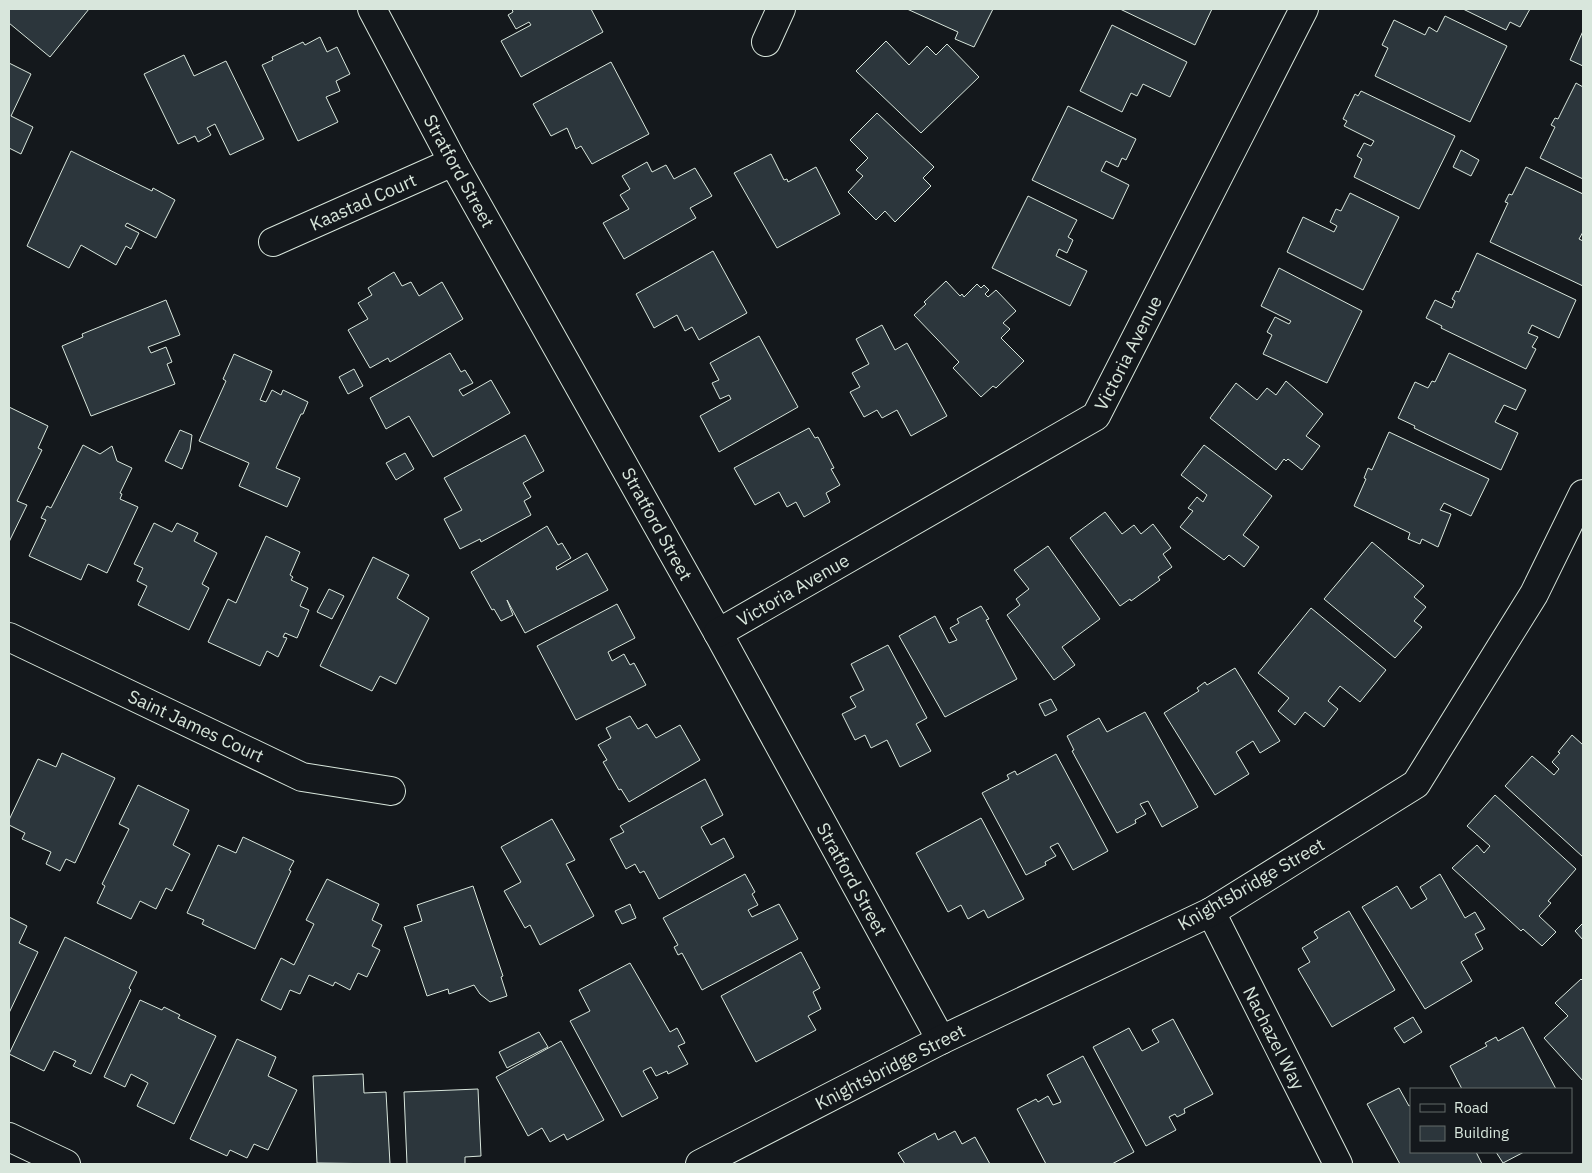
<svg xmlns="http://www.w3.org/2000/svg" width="1592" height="1173" font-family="'IBM Plex Sans',sans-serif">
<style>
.building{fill:#2c363c;stroke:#d8e6dc}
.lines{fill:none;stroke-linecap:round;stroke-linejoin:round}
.street-casing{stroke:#d8e6dc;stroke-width:30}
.street{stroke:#14181c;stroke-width:28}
.labels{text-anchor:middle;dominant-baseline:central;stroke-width:4;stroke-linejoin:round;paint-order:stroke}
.street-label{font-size:18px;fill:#d8e6dc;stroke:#14181c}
</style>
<rect width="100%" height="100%" fill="#14181c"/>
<g class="building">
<path d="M9,9H89L50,57L9,23Z"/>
<path d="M512,9H591L603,32L521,77L501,41L531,25L529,22L516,29L508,15L513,12Z"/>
<path d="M907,9H993L974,47L955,39L958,32Z"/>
<path d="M1120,9H1212L1195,45Z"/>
<path d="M1463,9H1530L1520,27L1510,22L1506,30Z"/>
<path d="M1445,16L1507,46L1470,122L1375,76L1388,48L1382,45L1394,20L1425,35L1429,27L1437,32Z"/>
<path d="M1112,25L1187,62L1170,97L1143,84L1137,96L1131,93L1122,112L1080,91Z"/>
<path d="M1583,31V66L1570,60Z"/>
<path d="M320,37L327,52L337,47L350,74L336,81L340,91L326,97L338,122L298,141L262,65L273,60L272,57L303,42L305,45Z"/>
<path d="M886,41L909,65L927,46L936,55L947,44L979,77L921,133L856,71Z"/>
<path d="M184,55L194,76L226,61L264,139L230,155L215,124L207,128L211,135L198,142L195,136L178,144L144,74Z"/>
<path d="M611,62L649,134L592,164L581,146L576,149L567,128L551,136L533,104Z"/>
<path d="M9,63L31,74L11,116L33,127L21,154L9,148Z"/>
<path d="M1576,83L1583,87V179L1540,158L1555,127L1551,125L1555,118L1558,119Z"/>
<path d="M1361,91L1455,136L1419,209L1354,177L1362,159L1357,156L1364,143L1371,146L1374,141L1344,126L1347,121L1343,119L1355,94L1358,96Z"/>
<path d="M1068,106L1136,139L1126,160L1122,158L1118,167L1106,161L1101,171L1129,185L1113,219L1032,180Z"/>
<path d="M877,113L934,167L923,178L931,186L895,222L885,211L876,220L848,192L863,176L856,170L868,158L850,140Z"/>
<path d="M1461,150L1479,160L1471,176L1453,167Z"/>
<path d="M71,151L152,191L153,188L175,200L156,238L127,223L125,226L139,233L131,249L126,246L116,265L81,245L69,268L27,246Z"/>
<path d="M771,154L784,180L787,179L788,182L816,167L840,214L777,248L734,173Z"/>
<path d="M647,162L652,172L666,165L674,179L695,168L712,196L690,208L696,218L624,259L603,223L629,209L620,195L630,189L622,176Z"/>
<path d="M1526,167L1583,194V232L1579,239L1583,241V286L1490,242L1508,203L1505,202L1509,194L1512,195Z"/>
<path d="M1350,193L1399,217L1363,290L1287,252L1303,217L1334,232L1337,226L1330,222L1336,209L1341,211Z"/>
<path d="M1028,196L1077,220L1068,237L1073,240L1067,253L1059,249L1056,256L1087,271L1070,306L992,268Z"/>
<path d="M713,251L747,313L699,340L692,327L685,331L677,315L654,328L636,294Z"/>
<path d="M1477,253L1576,300L1559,338L1532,325L1528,333L1538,337L1532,347L1536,349L1526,369L1441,328L1442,326L1426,318L1435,300L1452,308L1455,301L1452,299L1456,291L1459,292Z"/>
<path d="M1279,268L1362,311L1327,383L1263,354L1272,335L1267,332L1275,317L1289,324L1291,321L1261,306Z"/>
<path d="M394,272L402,286L411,282L419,296L442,282L463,319L390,362L388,358L370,368L348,330L368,319L358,303L372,295L368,288Z"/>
<path d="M946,281L960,296L962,294L964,297L977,284L981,288L984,285L989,290L985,294L988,297L996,290L1016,311L1003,323L1010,329L1001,338L1024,361L996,388L993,386L981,397L953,368L959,362L914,315L926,304L924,302Z"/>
<path d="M166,300L180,335L148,347L151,353L166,347L172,362L167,364L175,384L91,416L62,346L83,337L82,334Z"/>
<path d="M882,325L895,350L907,343L947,416L911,436L897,410L882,418L877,410L864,417L850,392L860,387L852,373L869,364L856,339Z"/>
<path d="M759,336L798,407L719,452L700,416L731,399L729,395L720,399L712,383L719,380L710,363Z"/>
<path d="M450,353L461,372L465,370L473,383L459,390L463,396L491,380L510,413L433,457L409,416L386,429L370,398Z"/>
<path d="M1449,353L1526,390L1516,410L1504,405L1495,422L1518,433L1501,470L1414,428L1415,426L1398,418L1415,382L1428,388L1432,381L1435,382Z"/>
<path d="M234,354L272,371L260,400L266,402L272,390L281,395L283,390L308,402L303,414H301L276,468L300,478L287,507L239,486L249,463L199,441L226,381L223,379Z"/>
<path d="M354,369L363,386L348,394L339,377Z"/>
<path d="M1286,381L1323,414L1306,436L1320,446L1302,470L1288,459L1286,461L1284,459L1276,470L1210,418L1236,383L1257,400L1267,388L1276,395Z"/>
<path d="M9,407L48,426L38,448L42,450L17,501L27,505L9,542Z"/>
<path d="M809,428L815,438L818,437L834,468L831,469L840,485L826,493L830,502L804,517L796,502L787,507L779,492L755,505L734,468Z"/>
<path d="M180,430L192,435L190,450L182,469L165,461Z"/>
<path d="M1389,432L1489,479L1471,516L1444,503L1440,510L1451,514L1438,547L1422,539L1420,544L1408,539L1410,533L1354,506L1366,479L1364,478L1368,468L1372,470Z"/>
<path d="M525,435L544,471L523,483L531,497L524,501L531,515L481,542L480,539L460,549L444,519L462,510L444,478Z"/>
<path d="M83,445L100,454L112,446L117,461L132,468L120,493L122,494L120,499L138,507L107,573L88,564L81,580L29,556L46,520L41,518L47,506L51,508Z"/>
<path d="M1204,445L1272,496L1243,535L1259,547L1244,567L1229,555L1224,560L1180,527L1193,511L1188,508L1197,497L1203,502L1207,495L1181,475Z"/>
<path d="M405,453L414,469L396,480L386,463Z"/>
<path d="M1105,512L1122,534L1134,525L1141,534L1153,524L1171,548L1163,554L1172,567L1158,577L1160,580L1131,601L1130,599L1120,606L1070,538Z"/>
<path d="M154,523L172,532L177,523L198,533L194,541L217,553L202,584L209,588L189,630L138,605L147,586L137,581L143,568L134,564Z"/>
<path d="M547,526L558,545L562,543L571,558L556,567L557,570L587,553L608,590L525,633L507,600L513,615L501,621L494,609L492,610L471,572Z"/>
<path d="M266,536L300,552L290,575L293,577L291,580L308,588L300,606L309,610L297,638L285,633L283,637L287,638L278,657L267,651L260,666L208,642L228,599L236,603Z"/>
<path d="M1372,542L1424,586L1414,597L1426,607L1414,621L1422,627L1395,658L1324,599Z"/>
<path d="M1048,546L1100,619L1062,647L1075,665L1054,680L1007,615L1020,605L1016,599L1029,589L1014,570Z"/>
<path d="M373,557L409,575L397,598L429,618L396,684L380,676L372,691L320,666Z"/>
<path d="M329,589L344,596L332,619L317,612Z"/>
<path d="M617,604L635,638L608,652L612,661L624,654L630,665L634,663L646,685L576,720L537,646Z"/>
<path d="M981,606L989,619L986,620L1017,679L945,717L899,636L935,616L949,643L957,640L950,628L959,623L957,619Z"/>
<path d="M1311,608L1386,670L1360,702L1340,686L1328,701L1338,709L1324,727L1305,712L1295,725L1278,711L1289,698L1258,673Z"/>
<path d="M888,645L927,718L916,724L931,751L900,767L887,740L871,748L865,735L855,740L842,714L856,707L850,697L864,690L851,664Z"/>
<path d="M1235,668L1280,741L1260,753L1253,741L1236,752L1249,774L1215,795L1164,713L1199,691L1197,688L1205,682L1207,685Z"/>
<path d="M1051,699L1057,710L1045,716L1039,704Z"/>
<path d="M1145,712L1198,807L1162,827L1148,801L1140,804L1146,814L1135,820L1136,823L1117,833L1072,751L1074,750L1067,736L1099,718L1107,732Z"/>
<path d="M630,716L638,729L647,724L656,738L680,725L700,760L629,802L621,789L619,790L603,762L607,760L598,745L611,738L606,728Z"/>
<path d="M1572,735L1583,745V857L1505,786L1532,756L1554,775L1559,769L1552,762L1560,753L1558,752Z"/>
<path d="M62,753L115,778L75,863L66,859L60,871L46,864L51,852L22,839L25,833L9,825V820L38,759L56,767Z"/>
<path d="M1056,754L1108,851L1073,870L1058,843L1050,847L1056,856L1045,862L1046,865L1026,875L982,793L1009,779L1007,775L1015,771L1017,775Z"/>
<path d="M705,779L723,815L701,827L711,845L724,838L734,857L659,899L644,871L640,873L635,864L626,869L610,839L624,832L620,826Z"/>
<path d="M138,785L189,810L173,845L190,854L172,891L166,888L156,909L140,901L131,919L97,903L105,886L102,884L129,829L119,824Z"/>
<path d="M1495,795L1576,869L1548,901L1551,903L1539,916L1556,932L1542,946L1523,929L1521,931L1452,868L1477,845L1484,853L1490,846L1467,826Z"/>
<path d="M981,818L1024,899L988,918L984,910L968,919L961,905L948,912L916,853Z"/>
<path d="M552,819L575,860L566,864L594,916L540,945L530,925L525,928L504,891L521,882L501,847Z"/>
<path d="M243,837L294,861L289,870L291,871L255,949L202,924L204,920L187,913L218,845L236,853Z"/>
<path d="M745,874L755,892L752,894L758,905L748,910L752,917L779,904L798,939L702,990L682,953L678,955L674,947L678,945L663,918Z"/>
<path d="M1440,874L1465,918L1475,912L1485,929L1475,934L1483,949L1461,962L1472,981L1425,1009L1362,907L1397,886L1411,909L1427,899L1420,887Z"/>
<path d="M327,879L379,904L372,920L382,925L372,946L380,950L367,977L358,973L350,990L335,982L333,986L309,975L300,994L290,990L281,1010L261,1000L281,958L294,965L314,924L306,920Z"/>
<path d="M473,886L503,976L501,977L507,996L490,1002L480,994L474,985L449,994L448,989L427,996L404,927L422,921L417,905Z"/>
<path d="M630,904L636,918L622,924L615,911Z"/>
<path d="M1349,911L1395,990L1332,1027L1298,969L1310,962L1302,948L1318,938L1314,932Z"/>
<path d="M9,917L27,926L19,943L38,952L9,1013Z"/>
<path d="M1583,923V940L1575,931Z"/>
<path d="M65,937L137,972L129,988L131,990L91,1074L73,1066L76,1061L54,1051L44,1071L9,1054Z"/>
<path d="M801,952L820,988L813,992L821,1009L808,1016L816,1030L756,1062L721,996Z"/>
<path d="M630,963L670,1032L677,1028L685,1043L678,1046L688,1064L668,1074L667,1071L656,1076L651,1067L643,1071L658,1098L622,1117L570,1021L590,1011L579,990Z"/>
<path d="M1581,979L1583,981V1081L1544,1038L1568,1016L1555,1003Z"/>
<path d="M140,1000L162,1010L164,1007L180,1015L178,1018L216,1036L174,1124L137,1106L148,1083L131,1074L125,1087L104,1077Z"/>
<path d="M1413,1017L1422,1032L1404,1043L1394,1028Z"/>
<path d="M1173,1019L1213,1094L1184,1109L1185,1113L1177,1117L1175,1114L1169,1117L1176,1130L1146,1146L1093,1047L1129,1028L1142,1051L1159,1042L1152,1030Z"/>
<path d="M1523,1027L1556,1089H1462L1450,1066L1487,1046L1485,1043L1496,1037L1498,1041Z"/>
<path d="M539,1032L548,1047L507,1068L499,1052Z"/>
<path d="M237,1039L276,1057L268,1076L297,1090L268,1150L254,1144L247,1158L230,1150L227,1156L190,1139Z"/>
<path d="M561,1041L604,1120L567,1140L564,1134L550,1142L542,1128L528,1136L496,1077Z"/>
<path d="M1083,1056L1134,1152L1112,1164H1046L1017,1109L1036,1099L1038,1102L1048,1096L1053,1105L1061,1102L1047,1075Z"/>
<path d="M363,1074L364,1093L386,1092L390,1164L317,1163L313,1076Z"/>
<path d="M1399,1088L1409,1106L1411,1105V1152H1476L1482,1164H1400L1367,1104Z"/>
<path d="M478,1089L481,1156L465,1157V1164H407L404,1092Z"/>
<path d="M955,1131L962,1144L975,1137L990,1164H905L898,1153L935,1133L938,1140Z"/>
<path d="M1496,1152H1524L1503,1163Z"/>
</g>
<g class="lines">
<g class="street-casing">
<g id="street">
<path d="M372,9L453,162L718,633L941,1040"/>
<path d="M766,42L781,9"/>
<path d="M273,242L453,162"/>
<path d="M718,633L1096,416L1304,9"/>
<path d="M9,637L302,777L391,791"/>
<path d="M1211,912L1338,1164"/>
<path d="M9,1137L66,1164"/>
<path d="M700,1164L941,1040L1211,912L1416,784L1534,594L1583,494"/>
</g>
</g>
<use href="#street" class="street"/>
</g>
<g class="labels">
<g class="street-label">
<text transform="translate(459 171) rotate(61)">Stratford Street</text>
<text transform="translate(363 202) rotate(-24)">Kaastad Court</text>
<text transform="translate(1128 353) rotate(-63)">Victoria Avenue</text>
<text transform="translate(657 524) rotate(61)">Stratford Street</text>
<text transform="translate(793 590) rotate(-30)">Victoria Avenue</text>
<text transform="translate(196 726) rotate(25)">Saint James Court</text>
<text transform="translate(852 879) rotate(61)">Stratford Street</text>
<text transform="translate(1251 884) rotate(-30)">Knightsbridge Street</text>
<text transform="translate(1274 1038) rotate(63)">Nachazel Way</text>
<text transform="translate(890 1067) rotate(-27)">Knightsbridge Street</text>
</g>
</g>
<rect width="1592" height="1173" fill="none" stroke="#d8e6dc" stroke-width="20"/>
<rect x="1410" y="1088" width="162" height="65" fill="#14181c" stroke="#626a69"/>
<rect x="1420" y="1104" width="25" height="8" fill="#14181c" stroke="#626a69"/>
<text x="1454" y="1113" font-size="15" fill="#d8e6dc">Road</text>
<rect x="1420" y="1126" width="25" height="15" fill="#2c363c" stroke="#626a69"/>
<text x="1454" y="1138" font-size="15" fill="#d8e6dc">Building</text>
</svg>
